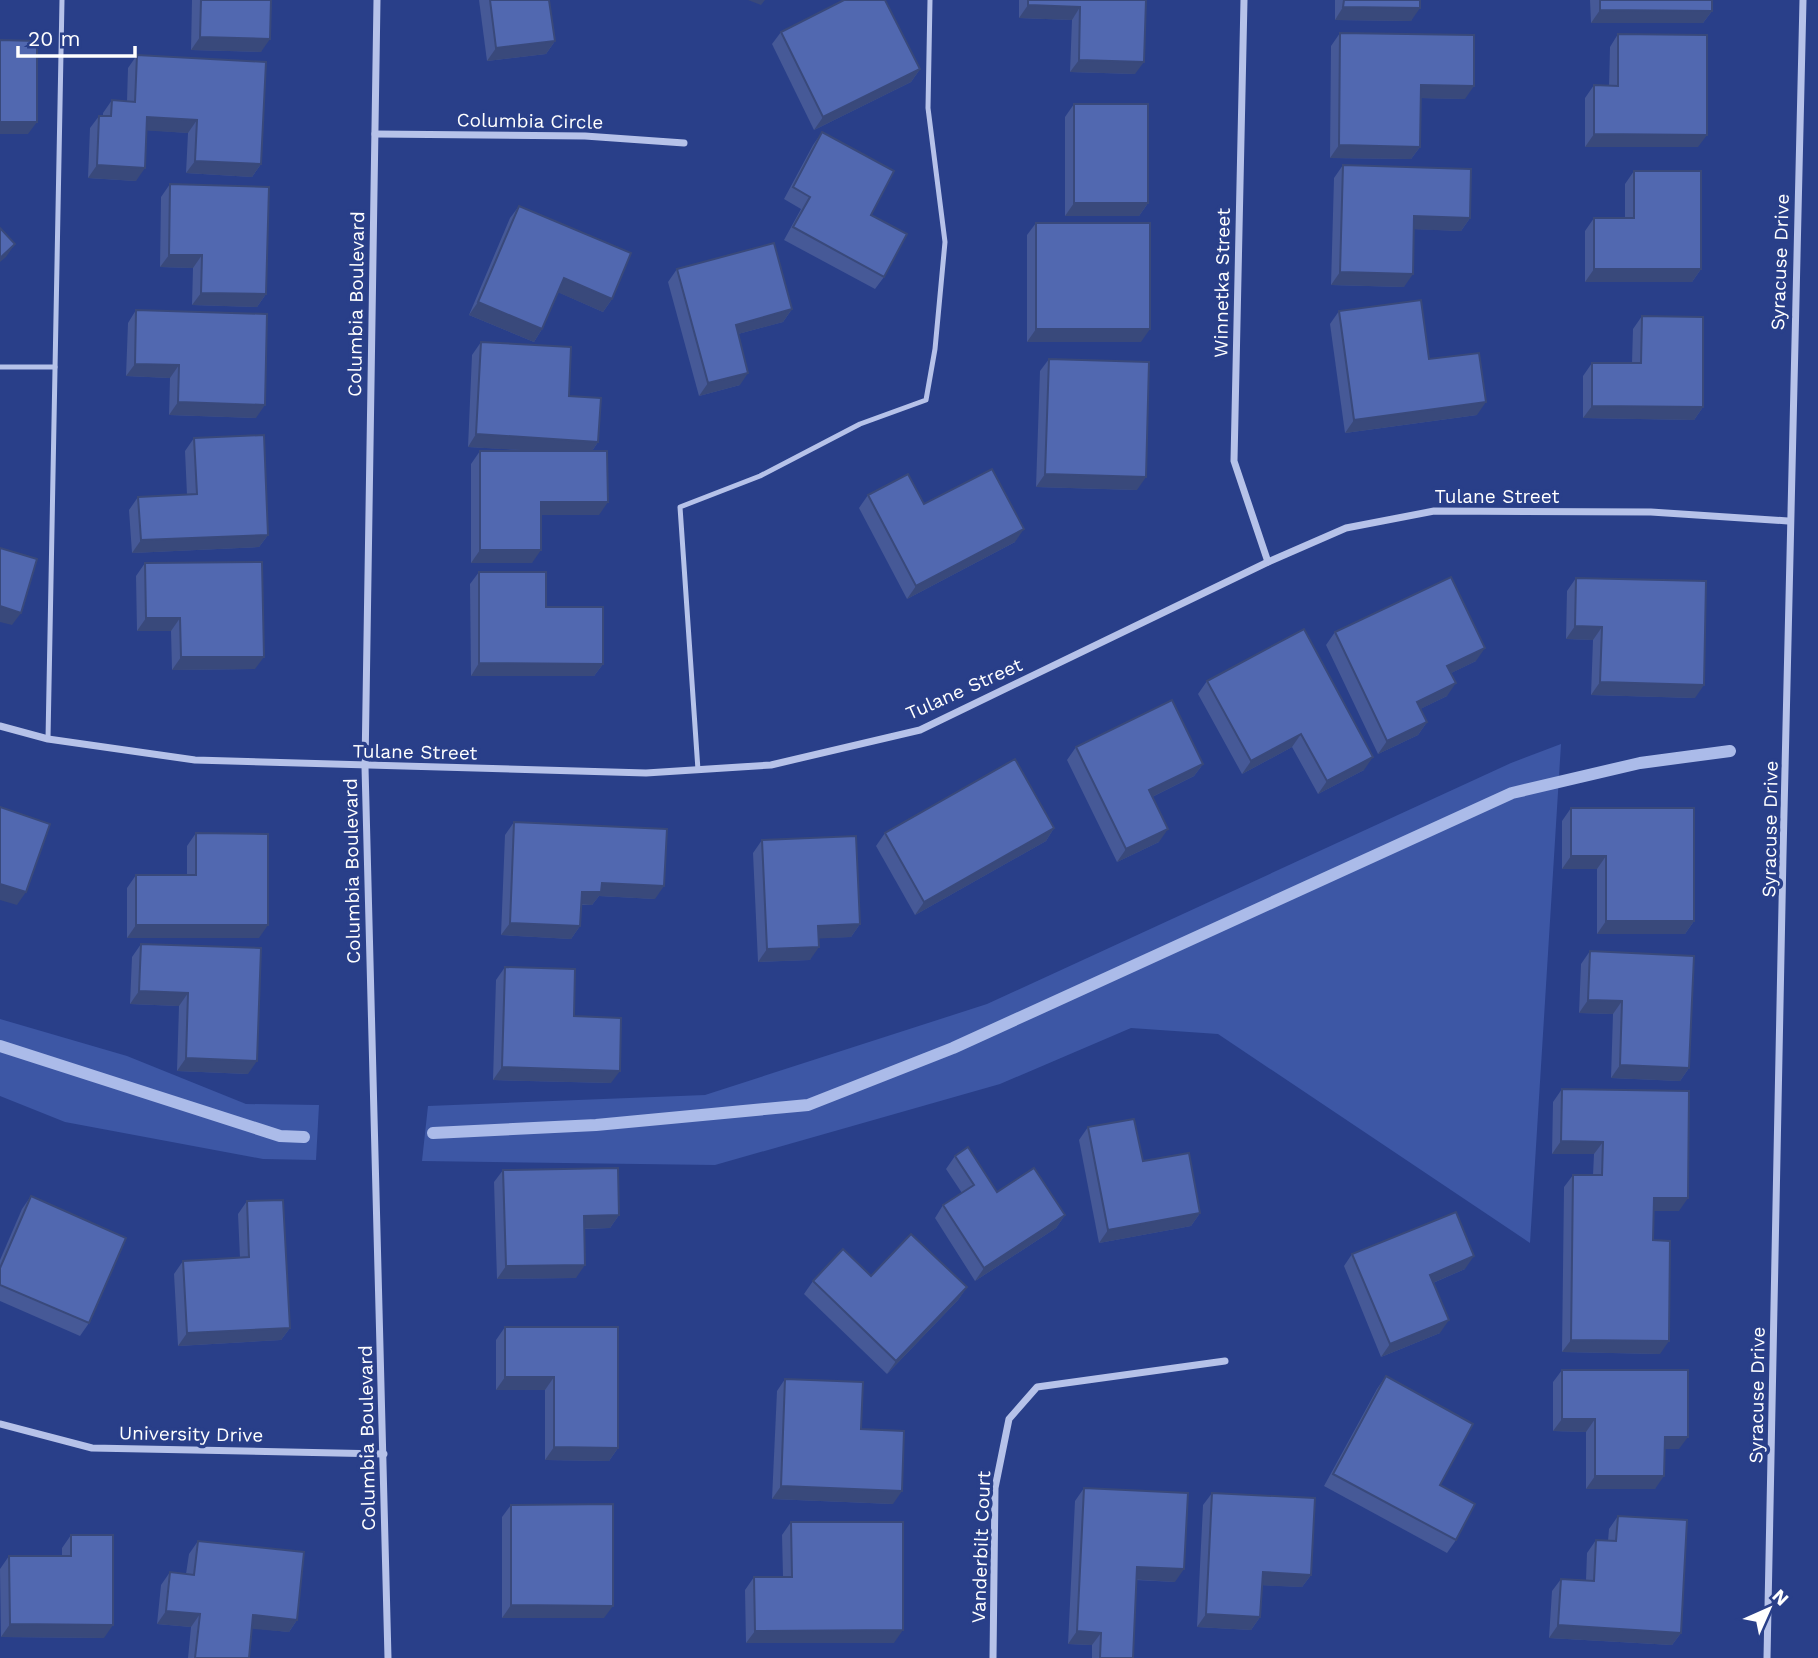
<svg xmlns="http://www.w3.org/2000/svg" width="1818" height="1658" font-family="'Work Sans',sans-serif">
<style>
.green{fill:#3d57a5}
.lines{fill:none;stroke-linecap:round;stroke-linejoin:round}
.stream{stroke:#abbbe9;stroke-width:12}
.lane{stroke:#b6c2e9;stroke-width:5}
.street{stroke:#b6c2e9;stroke-width:7}
.wall{fill:#465997}
.shaded-wall{fill:#39497b}
.building{fill:#5168b0;stroke:#39497b;stroke-width:2}
.labels{text-anchor:middle;dominant-baseline:central;stroke-width:7;stroke-linejoin:round;paint-order:stroke}
.street-label{font-size:19px;fill:#fff;stroke:#293f89}
</style>
<rect width="100%" height="100%" fill="#293f89"/>
<g class="green">
<path d="M1561,744L1530,1243L1218,1034L1131,1028L1000,1084L715,1165L422,1161L428,1106L705,1095L987,1004L1511,763Z"/>
<path d="M0,1019L127,1056L246,1104L319,1105L316,1160L263,1159L65,1122L0,1096Z"/>
</g>
<g class="lines">
<g class="stream">
<path d="M0,1046L280,1136L304,1137"/>
<path d="M433,1133L596,1125L808,1105L953,1048L1512,793L1640,763L1730,751"/>
</g>
<g class="lane">
<path d="M0,367H55"/>
<path d="M48,739L62,0"/>
<path d="M698,770L680,507L760,476L860,424L926,400L935,349L945,242L928,108L930,0"/>
</g>
<g class="street">
<path d="M377,0L365,767L388,1658"/>
<path d="M1244,0L1234,461L1268,562"/>
<path d="M375,134L585,136L684,143"/>
<path d="M0,726L48,739L195,760L646,773L771,765L920,730L1268,562L1346,528L1434,511L1651,512L1788,521"/>
<path d="M0,1424L92,1448L384,1454"/>
<path d="M993,1658L995,1488L1009,1419L1037,1387L1225,1361"/>
<path d="M1767,1658C1779,1105 1787,553 1803,0"/>
</g>
</g>
<g class="wall">
<path d="M192,0H271L261,52L191,50Z"/>
<path d="M479,0H549L555,41L546,54L487,61Z"/>
<path d="M1019,0H1146L1135,74L1070,72L1072,20L1019,18Z"/>
<path d="M1335,0H1420L1411,21L1335,20Z"/>
<path d="M1590,0H1712V11L1703,23H1591Z"/>
<path d="M781,32L920,69L911,82L814,130L772,44Z"/>
<path d="M1340,33L1465,99L1421,98L1420,147L1411,159L1330,158L1331,46Z"/>
<path d="M1618,34L1698,147H1585V98L1594,85L1609,86L1610,47Z"/>
<path d="M137,55L261,164L252,177L186,173L188,133L147,130L136,181L88,178L90,128L99,116H103V113L112,100L127,101L128,68Z"/>
<path d="M1074,104L1148,203L1139,216H1065V117Z"/>
<path d="M822,132L871,215L884,277L875,289L784,240L801,209L784,199L813,145Z"/>
<path d="M1343,165L1470,218L1461,231L1414,229L1404,287L1331,285L1334,178Z"/>
<path d="M1634,171L1701,269L1692,282H1585V231L1594,218H1625V184Z"/>
<path d="M170,184L266,294L257,307L192,305L193,268L160,267L161,197Z"/>
<path d="M519,206L612,299L603,312L558,292L542,329L534,342L469,315L510,218Z"/>
<path d="M1036,223L1141,342H1027V235Z"/>
<path d="M677,269L792,309L783,322L738,334L740,385L699,396L668,282Z"/>
<path d="M136,310L256,418L169,415L170,378L126,376L128,323Z"/>
<path d="M1339,311L1429,359L1477,415L1345,433L1330,324Z"/>
<path d="M1642,316L1703,407L1694,420L1583,418V376L1592,363H1632L1633,329Z"/>
<path d="M481,342L569,396L598,442L592,451L599,515H541L532,563H471V464L480,451H539L468,447L472,355Z"/>
<path d="M1049,359L1137,490L1036,487L1040,371Z"/>
<path d="M194,438L268,535L259,547L132,553L129,510L138,497L187,495L185,451Z"/>
<path d="M868,495L924,504L1015,542L907,599L859,508Z"/>
<path d="M145,563L255,669L172,670L171,631H137L136,576Z"/>
<path d="M479,572L546,607L603,664L594,676H471L470,584Z"/>
<path d="M1576,578L1695,698L1591,695L1593,640L1566,639L1567,591Z"/>
<path d="M1335,632L1476,661L1451,673L1447,696L1420,709L1427,722L1418,735L1378,754L1326,645Z"/>
<path d="M1207,681L1364,770L1318,794L1292,747L1242,774L1198,694Z"/>
<path d="M1076,747L1203,764L1194,776L1152,797L1159,842L1117,862L1067,760Z"/>
<path d="M1571,808L1694,921L1685,934H1597V869H1562V821Z"/>
<path d="M514,822L655,899L599,896L592,905H581L580,926L571,939L501,935L505,835Z"/>
<path d="M1054,828L1046,841L915,915L876,846L885,833Z"/>
<path d="M196,833L259,938H127V888L136,875H187V846Z"/>
<path d="M762,840L860,924L851,937L818,938L810,960L758,962L753,853Z"/>
<path d="M141,944L261,948L248,1074L177,1071L179,1006L130,1004L132,957Z"/>
<path d="M1590,951L1689,1068L1680,1081L1611,1078L1613,1014L1579,1013L1581,964Z"/>
<path d="M505,967L574,1016L611,1083L493,1080L496,980Z"/>
<path d="M1562,1089L1679,1211H1654L1653,1240L1660,1354L1562,1352L1564,1187L1573,1175H1593L1594,1154H1552L1553,1102Z"/>
<path d="M1088,1127L1143,1161L1200,1213L1191,1226L1099,1243L1079,1140Z"/>
<path d="M955,1156L997,1192L1065,1215L1056,1228L975,1281L935,1218L943,1205L962,1193L946,1169Z"/>
<path d="M503,1170L619,1215L610,1228L584,1229L576,1278L497,1279L494,1182Z"/>
<path d="M31,1196L89,1323L80,1336L0,1301V1260L22,1209Z"/>
<path d="M247,1201L290,1328L281,1340L178,1346L174,1274L183,1261L240,1258L238,1214Z"/>
<path d="M1352,1254L1465,1269L1433,1283L1440,1333L1381,1357L1344,1266Z"/>
<path d="M871,1276L967,1287L958,1300L887,1374L804,1294L813,1281Z"/>
<path d="M505,1327H618V1448L609,1461L545,1460V1390H496V1340Z"/>
<path d="M1562,1370L1679,1449H1664L1655,1489H1586V1432L1553,1431V1382Z"/>
<path d="M1386,1376L1440,1485L1456,1540L1447,1553L1324,1486L1377,1389Z"/>
<path d="M785,1379L861,1429L893,1504L772,1499L777,1391Z"/>
<path d="M1084,1488L1175,1582L1136,1580L1133,1658H1092V1645L1068,1644L1075,1501Z"/>
<path d="M1212,1493L1311,1575L1302,1587L1262,1585L1260,1617L1251,1630L1197,1627L1203,1505Z"/>
<path d="M511,1505L604,1618H502V1517Z"/>
<path d="M1618,1516L1681,1633L1672,1645L1549,1638L1552,1591L1561,1579L1586,1580L1587,1553L1596,1540L1608,1541L1609,1529Z"/>
<path d="M791,1522L894,1643H746L745,1590L754,1577H783L782,1535Z"/>
<path d="M71,1535L104,1638L1,1637L0,1569L9,1556H62V1548Z"/>
<path d="M198,1541L297,1620L289,1632L252,1628L249,1658H188L191,1627L157,1624L161,1585L170,1572L186,1574L189,1554Z"/>
</g>
<g class="shaded-wall">
<path d="M748,0H765L761,5Z"/>
<path d="M1028,5L1080,7L1072,20L1019,18Z"/>
<path d="M1343,7L1420,8L1411,21L1335,20Z"/>
<path d="M1600,10L1712,11L1703,23H1591Z"/>
<path d="M200,37L270,39L261,52L191,50Z"/>
<path d="M555,41L546,54L487,61L496,48Z"/>
<path d="M1079,60L1144,62L1135,74L1070,72Z"/>
<path d="M920,69L911,82L814,130L823,117Z"/>
<path d="M1421,85L1474,86L1465,99L1412,98Z"/>
<path d="M147,117L197,120L188,133L138,130Z"/>
<path d="M0,122H37L28,134H0Z"/>
<path d="M1594,134L1707,135L1698,147H1585Z"/>
<path d="M1339,145L1420,147L1411,159L1330,158Z"/>
<path d="M195,161L261,164L252,177L186,173Z"/>
<path d="M97,165L145,168L136,181L88,178Z"/>
<path d="M1074,203H1148L1139,216H1065Z"/>
<path d="M1414,216L1470,218L1461,231L1406,229Z"/>
<path d="M15,244L6,257L0,262V258Z"/>
<path d="M169,255H202L193,268L160,267Z"/>
<path d="M1594,269H1701L1692,282H1585Z"/>
<path d="M1340,272L1413,274L1404,287L1331,285Z"/>
<path d="M564,278L612,299L603,312L555,291Z"/>
<path d="M201,293L266,294L257,307L192,305Z"/>
<path d="M478,302L542,329L534,342L469,315Z"/>
<path d="M792,309L783,322L727,337L736,325Z"/>
<path d="M1036,329H1150L1141,342H1027Z"/>
<path d="M135,364L179,365L170,378L126,376Z"/>
<path d="M748,373L740,385L699,396L708,383Z"/>
<path d="M178,402L265,405L256,418L169,415Z"/>
<path d="M1486,402L1477,415L1345,433L1354,420Z"/>
<path d="M1592,406L1703,407L1694,420L1583,418Z"/>
<path d="M476,434L598,442L590,454L468,447Z"/>
<path d="M1045,474L1146,477L1137,490L1036,487Z"/>
<path d="M541,502H608L599,515H532Z"/>
<path d="M1024,529L1015,542L907,599L916,586Z"/>
<path d="M268,535L259,547L132,553L141,540Z"/>
<path d="M480,550H541L532,563H471Z"/>
<path d="M0,606L21,613L12,625L0,622Z"/>
<path d="M146,618H180L171,631H137Z"/>
<path d="M1575,626L1602,627L1593,640L1566,639Z"/>
<path d="M1485,648L1476,661L1439,679L1447,666Z"/>
<path d="M181,657H264L255,669L172,670Z"/>
<path d="M479,663L603,664L594,676H471Z"/>
<path d="M1600,682L1704,685L1695,698L1591,695Z"/>
<path d="M1456,683L1447,696L1408,715L1417,702Z"/>
<path d="M1427,722L1418,735L1378,754L1387,741Z"/>
<path d="M1301,734L1292,747L1242,774L1251,761Z"/>
<path d="M1373,757L1364,770L1318,794L1327,781Z"/>
<path d="M1203,764L1194,776L1140,803L1149,790Z"/>
<path d="M1054,828L1046,841L915,915L924,902Z"/>
<path d="M1168,829L1159,842L1117,862L1126,849Z"/>
<path d="M1571,856H1606L1597,869H1562Z"/>
<path d="M602,883L664,886L655,899L599,896L592,905L573,904L582,892Z"/>
<path d="M0,884L26,892L17,905L0,900Z"/>
<path d="M1606,921H1694L1685,934H1597Z"/>
<path d="M510,923L580,926L571,939L501,935Z"/>
<path d="M860,924L851,937L809,939L818,926Z"/>
<path d="M136,925H268L259,938H127Z"/>
<path d="M819,947L810,960L758,962L767,949Z"/>
<path d="M139,991L188,993L179,1006L130,1004Z"/>
<path d="M1588,1000L1622,1001L1613,1014L1579,1013Z"/>
<path d="M186,1058L257,1061L248,1074L177,1071Z"/>
<path d="M1620,1065L1689,1068L1680,1081L1611,1078Z"/>
<path d="M502,1067L620,1071L611,1083L493,1080Z"/>
<path d="M1561,1141L1603,1142L1594,1154H1552Z"/>
<path d="M1654,1198H1688L1679,1211H1645Z"/>
<path d="M1200,1213L1191,1226L1099,1243L1108,1230Z"/>
<path d="M619,1215L610,1228L575,1229L584,1216Z"/>
<path d="M1065,1215L1056,1228L975,1281L984,1268Z"/>
<path d="M1474,1256L1465,1269L1421,1288L1430,1275Z"/>
<path d="M585,1265L576,1278L497,1279L506,1266Z"/>
<path d="M967,1287L958,1300L887,1374L896,1361Z"/>
<path d="M1449,1320L1440,1333L1381,1357L1390,1344Z"/>
<path d="M290,1328L281,1340L178,1346L187,1333Z"/>
<path d="M1571,1340L1669,1341L1660,1354L1562,1352Z"/>
<path d="M505,1377H554L545,1390H496Z"/>
<path d="M1562,1419H1595L1586,1432L1553,1431Z"/>
<path d="M1665,1437H1688L1679,1449H1656Z"/>
<path d="M554,1447L618,1448L609,1461L545,1460Z"/>
<path d="M1595,1476H1664L1655,1489H1586Z"/>
<path d="M781,1486L902,1491L893,1504L772,1499Z"/>
<path d="M1137,1567L1184,1569L1175,1582L1128,1579Z"/>
<path d="M1263,1572L1311,1575L1302,1587L1254,1585Z"/>
<path d="M511,1605L613,1606L604,1618H502Z"/>
<path d="M166,1611L200,1614L191,1627L157,1624Z"/>
<path d="M1206,1614L1260,1617L1251,1630L1197,1627Z"/>
<path d="M253,1615L297,1620L289,1632L244,1628Z"/>
<path d="M10,1624L113,1625L104,1638L1,1637Z"/>
<path d="M1558,1625L1681,1633L1672,1645L1549,1638Z"/>
<path d="M903,1630L894,1643H746L755,1631Z"/>
<path d="M1077,1631L1101,1633L1092,1645L1068,1644Z"/>
</g>
<g class="building">
<path d="M201,0H271L270,39L200,37Z"/>
<path d="M490,0H549L555,41L496,48Z"/>
<path d="M844,0H885L920,69L823,117L781,32Z"/>
<path d="M1028,0H1146L1144,62L1079,60L1080,7L1028,5Z"/>
<path d="M1344,0H1420V8L1343,7Z"/>
<path d="M1600,0H1712V11L1600,10Z"/>
<path d="M1340,33L1474,35V86L1421,85L1420,147L1339,145Z"/>
<path d="M1618,34L1707,35V135L1594,134V85L1618,86Z"/>
<path d="M0,40L37,41V122H0Z"/>
<path d="M137,55L266,62L261,164L195,161L197,120L147,117L145,168L97,165L99,116H111L112,100L135,102Z"/>
<rect x="1074" y="104" width="74" height="99"/>
<path d="M822,132L894,171L871,215L907,234L884,277L793,227L810,197L793,187Z"/>
<path d="M1343,165L1471,169L1470,218L1414,216L1413,274L1340,272Z"/>
<path d="M1634,171H1701V269H1594V218H1634Z"/>
<path d="M170,184L269,187L266,294L201,293L202,255H169Z"/>
<path d="M519,206L631,253L612,299L564,278L542,329L478,302Z"/>
<rect x="1036" y="223" width="114" height="106"/>
<path d="M0,228L15,244L0,258Z"/>
<path d="M774,243L792,309L736,325L748,373L708,383L677,269Z"/>
<path d="M1421,300L1429,359L1479,353L1486,402L1354,420L1339,311Z"/>
<path d="M136,310L267,314L265,405L178,402L179,365L135,364Z"/>
<path d="M1642,316L1703,317V407L1592,406V363H1641Z"/>
<path d="M481,342L571,347L569,396L601,398L598,442L476,434Z"/>
<path d="M1049,359L1149,362L1146,477L1045,474Z"/>
<path d="M264,435L268,535L141,540L138,497L197,494L194,438Z"/>
<path d="M480,451H607L608,502H541V550H480Z"/>
<path d="M992,469L1024,529L916,586L868,495L908,474L924,504Z"/>
<path d="M0,548L37,559L21,613L0,606Z"/>
<path d="M262,562L264,657H181L180,618H146L145,563Z"/>
<path d="M479,572H546V607H603V664L479,663Z"/>
<path d="M1451,577L1485,648L1447,666L1456,683L1417,702L1427,722L1387,741L1335,632Z"/>
<path d="M1576,578L1706,581L1704,685L1600,682L1602,627L1575,626Z"/>
<path d="M1304,629L1373,757L1327,781L1301,734L1251,761L1207,681Z"/>
<path d="M1172,700L1203,764L1149,790L1168,829L1126,849L1076,747Z"/>
<path d="M1015,759L1054,828L924,902L885,833Z"/>
<path d="M0,807L50,824L26,892L0,884Z"/>
<path d="M1571,808H1694V921H1606V856H1571Z"/>
<path d="M514,822L667,829L664,886L602,883L601,892H582L580,926L510,923Z"/>
<path d="M196,833L268,834V925H136V875H196Z"/>
<path d="M856,836L860,924L818,926L819,947L767,949L762,840Z"/>
<path d="M141,944L261,948L257,1061L186,1058L188,993L139,991Z"/>
<path d="M1590,951L1694,956L1689,1068L1620,1065L1622,1001L1588,1000Z"/>
<path d="M505,967L575,969L574,1016L621,1018L620,1071L502,1067Z"/>
<path d="M1562,1089L1689,1091L1688,1198H1654L1653,1240L1670,1241L1669,1341L1571,1340L1573,1175H1602L1603,1142L1561,1141Z"/>
<path d="M1134,1119L1143,1161L1189,1153L1200,1213L1108,1230L1088,1127Z"/>
<path d="M968,1147L997,1192L1034,1168L1065,1215L984,1268L943,1205L974,1185L955,1156Z"/>
<path d="M618,1168L619,1215L584,1216L585,1265L506,1266L503,1170Z"/>
<path d="M31,1196L126,1238L89,1323L0,1285V1268Z"/>
<path d="M283,1200L290,1328L187,1333L183,1261L249,1257L247,1201Z"/>
<path d="M1456,1212L1474,1256L1430,1275L1449,1320L1390,1344L1352,1254Z"/>
<path d="M911,1234L967,1287L896,1361L813,1281L843,1249L871,1276Z"/>
<path d="M505,1327H618V1448L554,1447V1377H505Z"/>
<path d="M1562,1370H1688V1437H1665L1664,1476H1595V1419H1562Z"/>
<path d="M1386,1376L1473,1424L1440,1485L1475,1504L1456,1540L1333,1474Z"/>
<path d="M785,1379L863,1382L861,1429L904,1431L902,1491L781,1486Z"/>
<path d="M1084,1488L1188,1493L1184,1569L1137,1567L1133,1658H1100L1101,1633L1077,1631Z"/>
<path d="M1212,1493L1315,1498L1311,1575L1263,1572L1260,1617L1206,1614Z"/>
<path d="M613,1504V1606L511,1605V1505Z"/>
<path d="M1618,1516L1687,1520L1681,1633L1558,1625L1561,1579L1594,1581L1596,1540L1616,1541Z"/>
<path d="M791,1522H903V1630L755,1631L754,1577H792Z"/>
<path d="M71,1535H113V1625L10,1624L9,1556H71Z"/>
<path d="M198,1541L304,1552L297,1620L253,1615L249,1658H195L200,1614L166,1611L170,1572L194,1575Z"/>
</g>
<g class="labels">
<g class="street-label">
<text transform="translate(530 121) rotate(1)">Columbia Circle</text>
<text transform="translate(1780 262) rotate(-88)">Syracuse Drive</text>
<text transform="translate(1222 283) rotate(-89)">Winnetka Street</text>
<text transform="translate(356 304) rotate(-89)">Columbia Boulevard</text>
<text x="1497" y="496">Tulane Street</text>
<text transform="translate(964 689) rotate(-24)">Tulane Street</text>
<text transform="translate(415 752) rotate(1)">Tulane Street</text>
<text transform="translate(1770 829) rotate(-89)">Syracuse Drive</text>
<text transform="translate(352 871) rotate(-91)">Columbia Boulevard</text>
<text transform="translate(1757 1395) rotate(-89)">Syracuse Drive</text>
<text transform="translate(191 1434) rotate(1)">University Drive</text>
<text transform="translate(367 1438) rotate(-91)">Columbia Boulevard</text>
<text transform="translate(981 1547) rotate(-88)">Vanderbilt Court</text>
</g>
</g>
<g transform="translate(1769 1609) rotate(45)" stroke="#293f89" stroke-width="5" paint-order="stroke">
<path d="M0-5L12 26L0 18L-12 26Z" fill="#ffffff"/>
<text y="-10" font-size="19" font-weight="bold" text-anchor="middle" fill="#ffffff">N</text>
</g>
<path d="M18 46v10h117v-10" fill="none" stroke="#ffffff" stroke-width="3.5"/>
<text x="28" y="46" font-size="21" fill="#ffffff" stroke="#293f89" stroke-width="5" paint-order="stroke">20 m</text>
</svg>
